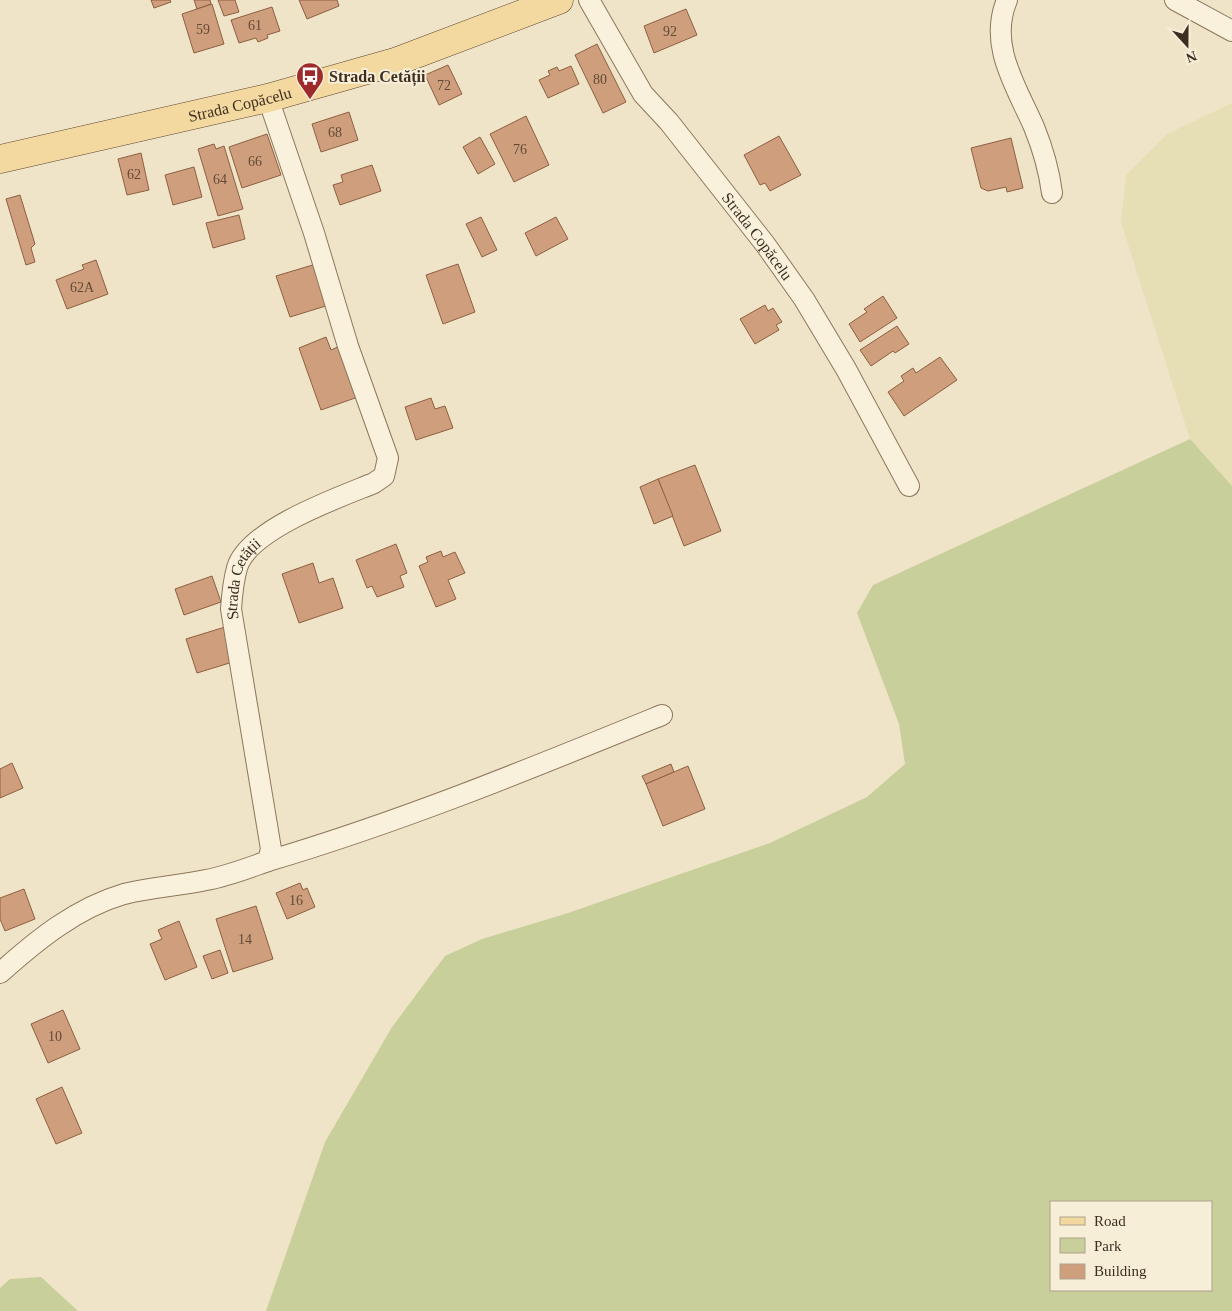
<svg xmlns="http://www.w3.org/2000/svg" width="1232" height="1311" font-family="Georgia,serif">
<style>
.farmland{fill:#e6deb5}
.green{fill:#c9cf9b;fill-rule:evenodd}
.building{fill:#cf9f7d;stroke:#8d5f41}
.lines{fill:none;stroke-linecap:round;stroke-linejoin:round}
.street-casing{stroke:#8d765c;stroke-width:22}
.primary-casing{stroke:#5b4430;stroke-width:29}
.street{stroke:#faf1dc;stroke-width:20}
.primary{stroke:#f3d9a0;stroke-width:28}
.labels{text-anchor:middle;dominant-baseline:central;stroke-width:4;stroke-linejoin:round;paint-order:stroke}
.number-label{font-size:14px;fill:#624a37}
.poi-label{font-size:16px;font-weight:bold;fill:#3d2e20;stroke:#f7eed8;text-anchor:start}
.street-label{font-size:16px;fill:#3d2e20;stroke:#f7eed8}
</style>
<rect width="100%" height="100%" fill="#f0e4c8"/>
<path class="farmland" d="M1232,103V486L1190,439L1121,222L1126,175L1167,134Z"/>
<g class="green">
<path d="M1190,439L1232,486V1311H266L325,1142L392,1027L445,956L482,939L568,913L770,843L867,797L905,764L899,724L857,613L873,585ZM1211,1202V1290H1051V1202Z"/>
<path d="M41,1277L78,1311H0V1288L10,1279Z"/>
</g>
<g class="building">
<path d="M151,0H170L171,2L154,8Z"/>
<path d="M194,0H210L211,4L197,9Z"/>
<path d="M218,0H235L239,12L224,16Z"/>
<path d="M299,0H337L339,6L307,19Z"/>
<path d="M212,4L224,44L194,53L182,14Z"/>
<path d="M272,7L280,31L267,35L268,38L258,42L256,38L239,43L231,20Z"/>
<path d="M686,9L697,35L654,53L644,26Z"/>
<path d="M597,44L626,102L603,113L575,55Z"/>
<path d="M448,65L462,94L439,105L425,75Z"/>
<path d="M571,66L579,84L548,98L539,80L550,75L548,71L557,67L559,71Z"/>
<path d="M349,112L358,140L321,152L312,124Z"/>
<path d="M526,116L549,165L514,182L490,134Z"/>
<path d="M267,134L281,175L242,188L229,147Z"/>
<path d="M779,136L801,175L770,191L765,183L760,185L744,155Z"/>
<path d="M480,137L495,164L478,174L463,147Z"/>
<path d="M1011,138L1023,188L1007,192L1006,187L988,191L981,188L971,148Z"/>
<path d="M214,144L216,149L224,146L243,209L218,216L198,149Z"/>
<path d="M141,153L149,190L127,195L118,159Z"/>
<path d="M372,165L381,191L340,205L333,185L343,182L341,175Z"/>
<path d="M194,167L202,197L173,205L165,175Z"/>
<path d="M20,195L35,244L31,248L35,262L26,265L6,199Z"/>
<path d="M239,215L245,239L213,248L206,223Z"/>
<path d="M481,217L497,250L482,257L466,224Z"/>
<path d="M556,217L568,239L536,256L525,233Z"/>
<path d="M96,260L108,294L67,309L56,280L84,269L82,265Z"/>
<path d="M316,264L329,305L290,317L276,276Z"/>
<path d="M458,264L475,312L443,324L426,275Z"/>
<path d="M883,296L897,318L860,342L849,324L867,312L864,309Z"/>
<path d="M765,305L768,311L773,308L782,322L776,325L779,330L755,344L740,319Z"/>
<path d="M897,326L909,344L895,353L893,351L871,366L860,350Z"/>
<path d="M326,337L331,350L340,346L358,397L321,410L299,348Z"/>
<path d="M940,357L957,380L904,416L888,392L904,381L901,376L913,368L916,373Z"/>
<path d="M431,398L435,409L445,406L453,428L416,440L405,407Z"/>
<path d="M695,465L721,531L684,546L658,479Z"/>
<path d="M658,479L673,516L654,524L640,487Z"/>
<path d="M396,544L407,573L400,576L404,587L377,597L372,586L367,588L356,560Z"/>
<path d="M441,551L443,557L455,552L465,573L448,580L456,599L436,607L419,566L428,562L426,557Z"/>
<path d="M313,563L319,583L333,578L343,608L299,623L282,574Z"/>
<path d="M212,576L221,602L184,615L175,589Z"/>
<path d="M225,627L236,661L197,673L186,639Z"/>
<path d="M12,763L23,788L0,798V769Z"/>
<path d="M671,764L674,772L646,784L642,776Z"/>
<path d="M688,766L705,809L663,826L646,784Z"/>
<path d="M300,883L303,890L307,888L315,907L287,919L276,893Z"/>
<path d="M24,889L35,919L5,931L0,919V898Z"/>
<path d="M256,906L273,959L233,972L216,919Z"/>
<path d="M179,921L197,967L165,980L150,944L162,939L158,930Z"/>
<path d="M220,950L228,973L212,979L203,956Z"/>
<path d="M63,1010L80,1049L48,1063L31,1024Z"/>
<path d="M62,1087L82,1133L56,1144L36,1099Z"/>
</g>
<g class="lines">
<g class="street-casing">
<g id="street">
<path id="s1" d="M589,0L643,94L669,122L765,244L804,299L846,369L909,486"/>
<path d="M1007,0C988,45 1016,86 1034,127C1043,149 1049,170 1052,193"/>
<path d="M1175,0L1232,31"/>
<path d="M268,861C403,821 532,768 662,715"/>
<path id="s2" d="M0,973C37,940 76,908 124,894C151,887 179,886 206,880C228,876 248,868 268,861L271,849L231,609C232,595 233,582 237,568C248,529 340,497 374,483L384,476L388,458L348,346L314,233L268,98"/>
</g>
</g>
<g class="primary-casing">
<g id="primary">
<path id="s3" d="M0,159L268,98L395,62L559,0"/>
</g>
</g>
<use href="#street" class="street"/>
<use href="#primary" class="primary"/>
</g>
<defs>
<g id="bus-pin" transform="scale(1.4375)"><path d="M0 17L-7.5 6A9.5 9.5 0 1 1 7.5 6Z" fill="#9e2a2b" stroke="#f7eed8"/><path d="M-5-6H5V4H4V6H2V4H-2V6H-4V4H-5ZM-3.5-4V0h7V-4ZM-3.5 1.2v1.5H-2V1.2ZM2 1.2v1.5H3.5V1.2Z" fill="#fff"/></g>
</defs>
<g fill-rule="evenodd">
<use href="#bus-pin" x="310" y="76"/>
</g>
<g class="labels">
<g class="number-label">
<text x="255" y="25">61</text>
<text x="203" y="29">59</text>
<text x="670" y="31">92</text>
<text x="600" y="79">80</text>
<text x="444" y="85">72</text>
<text x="335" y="132">68</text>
<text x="520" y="149">76</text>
<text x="255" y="161">66</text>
<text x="134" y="174">62</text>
<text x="220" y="179">64</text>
<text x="82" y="287">62A</text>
<text x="296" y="900">16</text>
<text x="245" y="939">14</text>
<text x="55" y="1036">10</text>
</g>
<g class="poi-label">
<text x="329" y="76">Strada Cetății</text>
</g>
<g class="street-label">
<text stroke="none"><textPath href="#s3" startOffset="246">Strada Copăcelu</textPath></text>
<text stroke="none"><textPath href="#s1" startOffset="291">Strada Copăcelu</textPath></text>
<text stroke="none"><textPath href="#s2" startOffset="585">Strada Cetății</textPath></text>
</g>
</g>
<rect x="1050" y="1201" width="162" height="90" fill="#f7eed8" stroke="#ada18e"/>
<rect x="1060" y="1217" width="25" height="8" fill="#f3d9a0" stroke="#ada18e"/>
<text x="1094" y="1226" font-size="15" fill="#3d2e20">Road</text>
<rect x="1060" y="1238" width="25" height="15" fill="#c9cf9b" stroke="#ada18e"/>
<text x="1094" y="1251" font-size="15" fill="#3d2e20">Park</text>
<rect x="1060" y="1264" width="25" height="15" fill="#cf9f7d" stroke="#ada18e"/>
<text x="1094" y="1276" font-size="15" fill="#3d2e20">Building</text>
<g transform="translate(1187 45) rotate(159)" stroke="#f7eed8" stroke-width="4" paint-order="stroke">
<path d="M0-4L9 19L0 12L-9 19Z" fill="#3d2e20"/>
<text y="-8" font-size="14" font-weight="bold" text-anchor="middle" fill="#3d2e20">N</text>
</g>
</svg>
